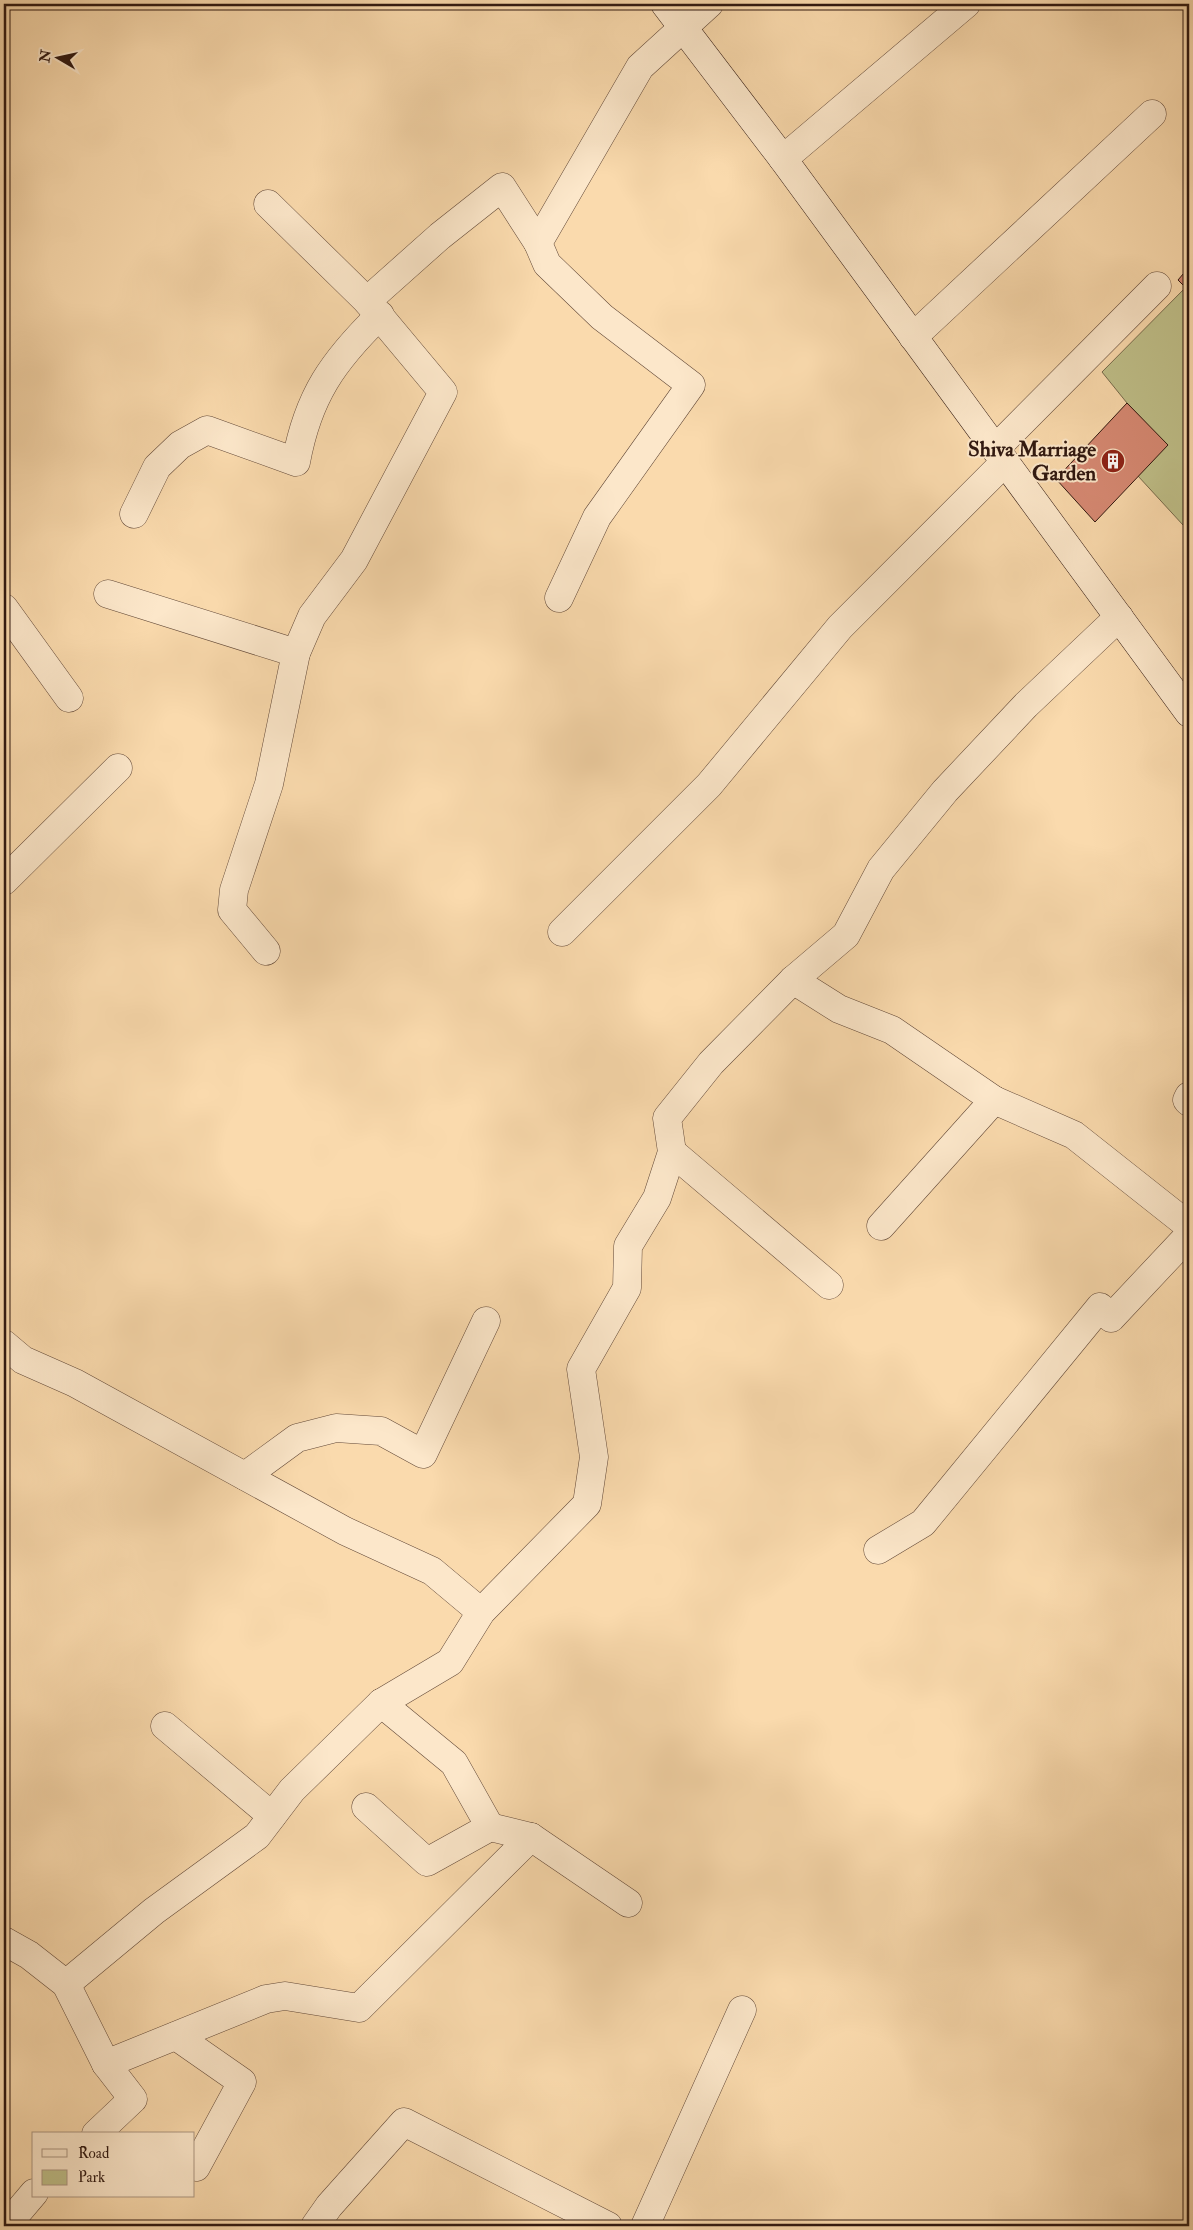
<svg xmlns="http://www.w3.org/2000/svg" width="1193" height="2230" font-family="'IM FELL Double Pica',serif">
<style>
.green{fill:#bfbf89;stroke:#786c4d}
.building{fill:#d78a74;stroke:#311911}
.lines{fill:none;stroke-linecap:round;stroke-linejoin:round}
.street-casing{stroke:#634938;stroke-width:29}
.secondary-casing{stroke:#311911;stroke-width:29}
.street{stroke:#fce7ca;stroke-width:28}
.secondary{stroke:#fce7ca;stroke-width:28}
.labels{text-anchor:middle;dominant-baseline:central;stroke-width:4;stroke-linejoin:round;paint-order:stroke}
.poi-label{font-size:21px;font-weight:bold;fill:#311911;stroke:#fce7ca;text-anchor:end}
</style>
<rect width="100%" height="100%" fill="#fadaad"/>
<filter id="stains"><feTurbulence type="fractalNoise" baseFrequency=".004" numOctaves="4"/><feColorMatrix values="0 0 0 0 .2 0 0 0 0 .09 0 0 0 0 .02 0 0 0 .5 -.17"/></filter>
<radialGradient id="worn" r=".72"><stop offset=".6" stop-color="#630" stop-opacity="0"/><stop offset="1" stop-color="#630" stop-opacity=".3"/></radialGradient>
<path class="green" d="M1186,287L1189,291V517L1183,525L1138,476L1167,445L1127,403L1102,372Z"/>
<g class="building">
<path d="M1189,267V291L1178,280Z"/>
<path d="M1127,403L1168,445L1095,522L1056,479Z"/>
</g>
<g class="lines">
<g class="street-casing">
<g id="street">
<path d="M783,159L966,4"/>
<path d="M367,301L440,236L502,187L538,243"/>
<path d="M913,337L1152,114"/>
<path d="M995,449L1157,286"/>
<path d="M134,514L157,467L180,445L207,430L296,462C308,396 333,361 380,315"/>
<path d="M108,594L296,653"/>
<path d="M559,598L597,517L691,385L602,317L547,264L538,243L640,67L709,4"/>
<path d="M4,608L69,698"/>
<path d="M4,881L118,768"/>
<path d="M562,932L709,785L840,627L1005,462"/>
<path d="M266,951L232,910L234,890L269,784L296,653L312,616L354,560L443,392L367,301L268,204"/>
<path d="M793,980L839,1009L892,1030L994,1100L1074,1135L1189,1226"/>
<path d="M1189,1096L1187,1100L1189,1102"/>
<path d="M672,1152L829,1285"/>
<path d="M881,1226L994,1100"/>
<path d="M4,1344L23,1360L75,1383L345,1531L432,1571L481,1612"/>
<path d="M245,1476L297,1438L336,1428L381,1431L423,1454L486,1321"/>
<path d="M878,1550L923,1523L1100,1307L1111,1318L1189,1235"/>
<path d="M381,1703L454,1763L490,1827L531,1837L628,1903"/>
<path d="M165,1726L272,1816"/>
<path d="M366,1807L427,1862L490,1827"/>
<path d="M4,1941L29,1955L66,1984L106,2064L133,2099L96,2134"/>
<path d="M66,1984L154,1911L257,1836L292,1790L381,1703L450,1662L481,1612L587,1504L594,1457L581,1369L627,1288L628,1246L657,1198L672,1152L667,1118L711,1063L793,980L846,935L881,869L945,791L1026,705L1119,617"/>
<path d="M176,2036L242,2082L196,2167"/>
<path d="M106,2064L266,1999L285,1996L359,2008L531,1837"/>
<path d="M6,2226L34,2193"/>
<path d="M315,2226L329,2206L404,2122L608,2226"/>
<path d="M645,2226L742,2010"/>
</g>
</g>
<g class="secondary-casing">
<path id="secondary" d="M665,4L783,159L1189,713"/>
</g>
<use href="#street" class="street"/>
<use href="#secondary" class="secondary"/>
</g>
<defs>
<g id="building-disc" transform="scale(1.25)"><circle r="9.5" fill="#8f2418" stroke="#fce7ca"/><path d="M-4-6H4V6H1V3H-1V6H-4ZM-2.5-4.3h1.7v1.8h-1.7ZM.8-4.3h1.7v1.8H.8ZM-2.5-1h1.7V.8h-1.7ZM.8-1h1.7V.8H.8Z" fill="#fff"/></g>
</defs>
<g fill-rule="evenodd">
<use href="#building-disc" x="1113" y="461"/>
</g>
<g class="labels">
<g class="poi-label">
<text x="1096" y="449">Shiva Marriage<tspan x="1096" dy="24">Garden</tspan></text>
</g>
</g>
<rect width="1193" height="2230" fill="none" stroke="#fadaad" stroke-width="20"/>
<rect x="5" y="5" width="1183" height="2220" fill="none" stroke="#311911" stroke-width="2.5"/>
<rect x="10" y="10" width="1173" height="2210" fill="none" stroke="#311911"/>
<rect x="32" y="2132" width="162" height="65" fill="#fce7ca" stroke="#ab9580"/>
<rect x="42" y="2149" width="25" height="8" fill="#fce7ca" stroke="#ab9580"/>
<text x="78" y="2158" font-size="15" fill="#311911">Road</text>
<rect x="42" y="2170" width="25" height="15" fill="#bfbf89" stroke="#ab9580"/>
<text x="78" y="2182" font-size="15" fill="#311911">Park</text>
<g transform="translate(58 58) rotate(279)" stroke="#fce7ca" stroke-width="4" paint-order="stroke">
<path d="M0-4L9 19L0 12L-9 19Z" fill="#311911"/>
<text y="-8" font-size="14" font-weight="bold" text-anchor="middle" fill="#311911">N</text>
</g>
<rect width="100%" height="100%" filter="url(#stains)"/>
<rect width="100%" height="100%" fill="url(#worn)"/>
</svg>
